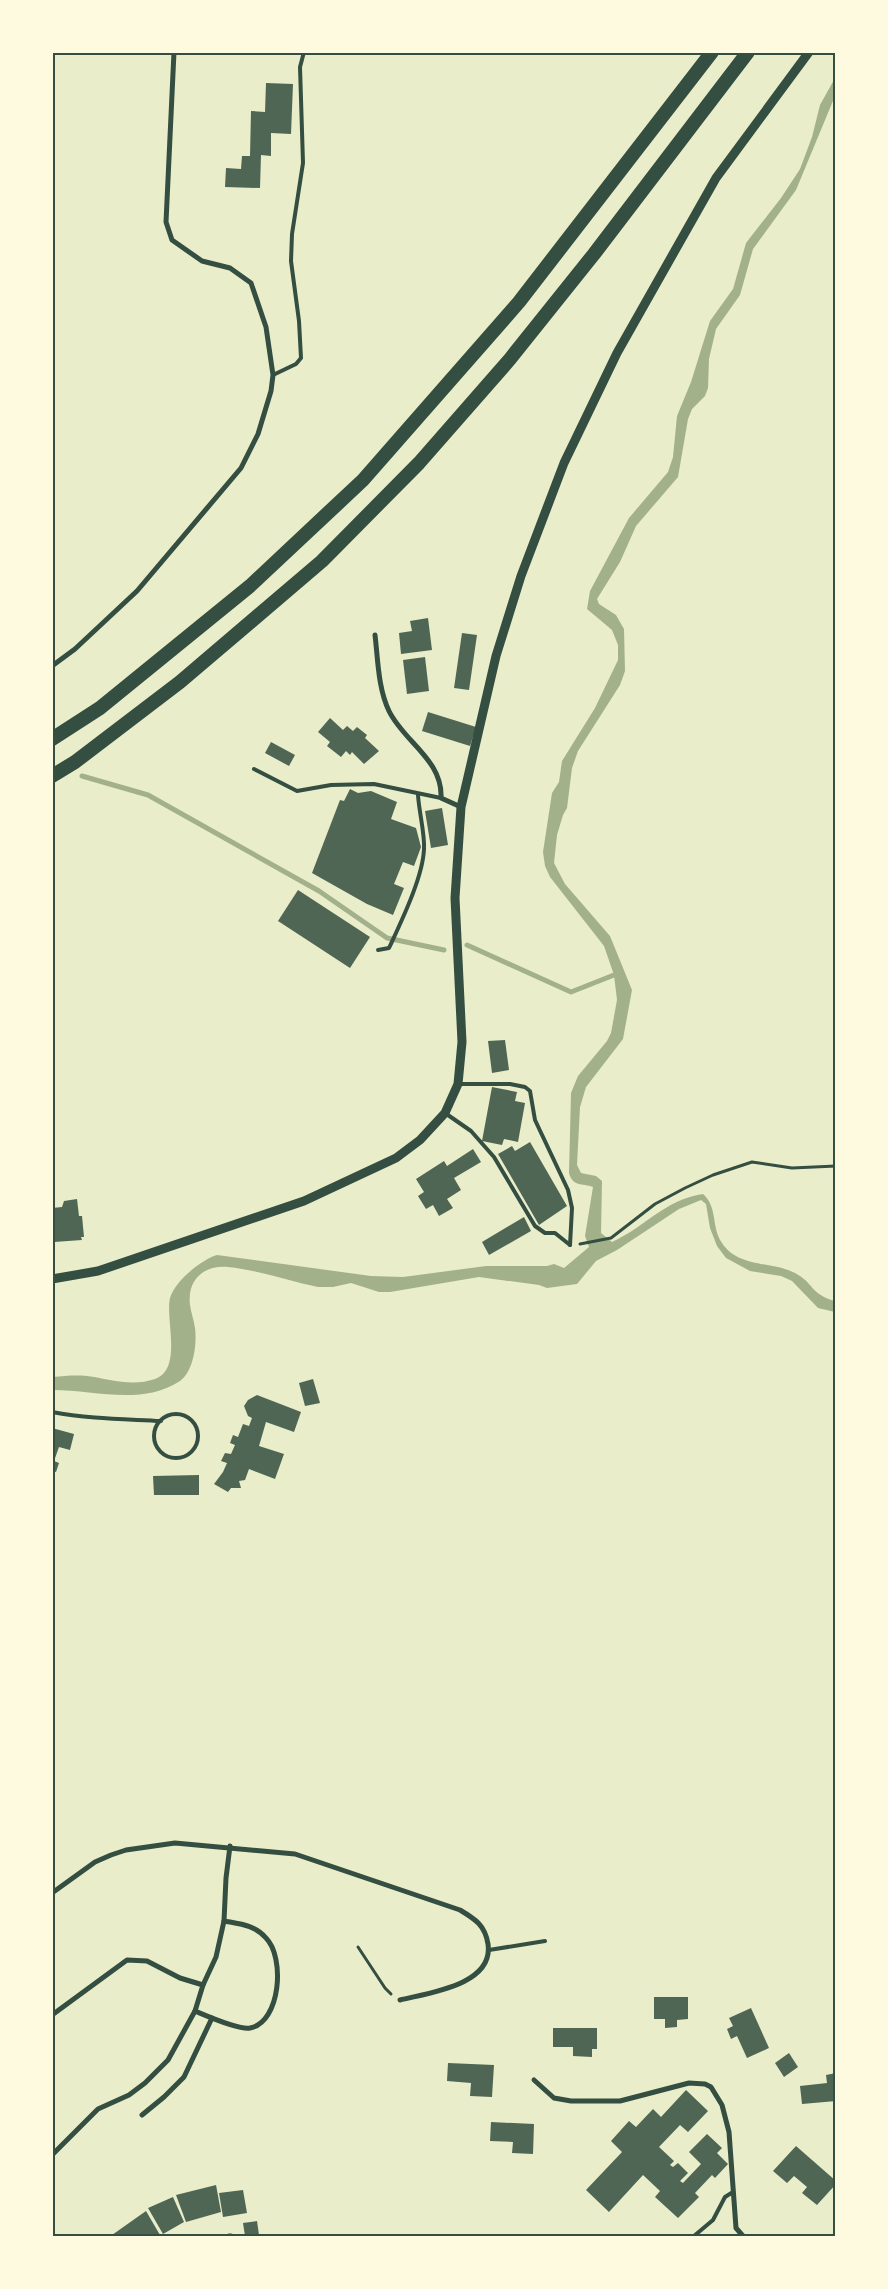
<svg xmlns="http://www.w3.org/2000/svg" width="888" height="2289" font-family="'Crimson Pro',serif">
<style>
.water{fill:#a3b18a}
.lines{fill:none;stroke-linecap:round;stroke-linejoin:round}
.stream{stroke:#a3b18a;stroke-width:5}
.building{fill:#4f6655}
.path{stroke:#344e41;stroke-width:3}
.service{stroke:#344e41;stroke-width:4}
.minor{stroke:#344e41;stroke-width:5}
.tertiary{stroke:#344e41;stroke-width:9}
.trunk{stroke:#344e41;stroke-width:14}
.neatline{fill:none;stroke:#344e41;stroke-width:2}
</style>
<rect width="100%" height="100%" fill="#e9edc9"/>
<path class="water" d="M835,78V96L796,190L753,249L740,295L716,329L709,359L708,388L705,396L692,409L688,419L678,477L636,526L620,562L597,599L599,604L616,615L624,629L625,671L620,685L578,751L572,768L567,808L563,815L557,835L554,863L565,884L610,936L632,990L623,1039L586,1087L580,1107L577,1165L581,1173L596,1176L602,1181L601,1233L612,1242C645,1227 666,1199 703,1194C718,1207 711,1227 722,1243C738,1268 772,1261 795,1273C814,1283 810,1294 835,1301V1312L818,1308L792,1281L781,1276L750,1271L726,1258L717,1246L710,1228L706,1204L701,1200L679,1209L617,1250L596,1261L577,1284L547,1288L539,1285L479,1277L390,1292H379L351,1283L333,1287H318C289,1281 258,1270 228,1267C203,1265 187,1280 190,1305C191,1313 194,1320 195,1328C197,1343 194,1371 180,1381C142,1406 94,1390 53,1390V1377C64,1376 75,1375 87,1376C109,1379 132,1387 155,1379C183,1369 165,1319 170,1298C175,1281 201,1260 217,1255L371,1276L403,1277L486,1266H547L554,1264L564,1268L589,1247L585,1236L593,1187C582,1183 573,1187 569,1173L571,1093L578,1076L607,1041L611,1033L617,1000L614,975L604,946L550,877L545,866L543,852L552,793L559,782L562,761L595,708L618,660V645L612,630L587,609L590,591L629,518L668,472L673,457L677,416L691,382L710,321L733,289L746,243L781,198L800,169L812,137L820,105Z"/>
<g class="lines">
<g class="stream">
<path d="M82,776L148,795L319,891L387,938L444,950"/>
<path d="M467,945L571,992L614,975H619"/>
</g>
</g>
<g class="building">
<path d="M266,83L293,84L291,134L271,133V156L261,155L260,188L225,187L226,168L241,169L242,156H250L251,111L265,112Z"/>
<path d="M428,618L432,650L401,654L399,633L412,631L410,621Z"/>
<path d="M462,633L477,635L469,690L454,688Z"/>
<path d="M425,657L429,691L407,694L403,660Z"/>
<path d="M428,712L476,727L470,746L422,731Z"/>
<path d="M330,718L343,730L347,726L353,731L357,727L367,735L365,738L379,751L364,764L352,752L350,755L346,751L341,757L327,746L330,742L318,732Z"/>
<path d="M271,742L295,755L289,766L265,753Z"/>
<path d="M350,789L358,793L371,791L397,802L391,819L416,828L421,847L414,866L403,862L394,884L404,888L393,915L367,904L312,873L340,800L344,801Z"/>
<path d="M442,808L448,845L431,848L425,811Z"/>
<path d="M298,890L370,937L350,968L278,921Z"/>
<path d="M505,1040L509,1070L492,1073L488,1041Z"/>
<path d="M492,1087L517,1092L515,1101L525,1103L518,1142L504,1139L502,1145L482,1141Z"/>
<path d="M530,1142L567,1206L539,1225L498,1154L512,1146L515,1151Z"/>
<path d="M473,1149L481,1162L454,1178L461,1190L447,1199L453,1208L439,1216L433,1205L426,1209L418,1196L424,1192L416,1179L444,1161L447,1166Z"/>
<path d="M77,1199L79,1216H82L84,1237H81L82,1240L54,1242L52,1208L62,1207L64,1201Z"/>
<path d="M524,1217L531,1231L489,1255L482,1242Z"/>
<path d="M313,1379L320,1403L305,1406L299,1383Z"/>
<path d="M257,1395L301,1412L294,1432L266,1422L259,1446L284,1454L275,1479L249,1469L245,1480L239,1481L241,1488H231L228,1492L214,1484L223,1472L227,1463L221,1461L225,1453L231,1454L235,1445L230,1443L233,1435L238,1437L243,1424L249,1426L252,1418L248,1416L244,1406L248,1400Z"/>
<path d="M52,1428L74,1434L70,1450L59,1447L54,1461L59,1463L56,1472L52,1471Z"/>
<path d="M199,1475V1495H154L153,1476Z"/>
<path d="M654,1997H688V2019L677,2020V2027L665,2028V2019H654Z"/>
<path d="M751,2008L769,2048L747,2058L737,2036L731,2039L727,2029L733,2026L729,2018Z"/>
<path d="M553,2028H597V2049H592V2057L573,2056V2047H553Z"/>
<path d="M789,2053L798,2067L784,2077L775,2063Z"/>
<path d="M448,2063L494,2065L492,2097L470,2096L471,2083L447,2081Z"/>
<path d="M836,2073V2101L802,2104L800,2086L827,2083L826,2075Z"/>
<path d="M686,2090L708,2111L688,2132L680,2125L659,2147L674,2161L670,2165L673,2167L678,2163L688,2173L680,2181L683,2183L701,2164L689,2152L707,2134L722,2148L717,2153L728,2164L715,2178L712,2175L695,2193L699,2197L678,2218L655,2197L660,2191L643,2175L609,2212L586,2190L622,2152L611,2141L629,2121L636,2127L653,2109L661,2117Z"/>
<path d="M491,2122L534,2124L533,2154L512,2153L513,2142L490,2141Z"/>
<path d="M796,2146L836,2181V2184L817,2205L802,2193L807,2187L794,2176L787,2183L773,2171Z"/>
<path d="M216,2185L221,2212L186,2222L176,2195Z"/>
<path d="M243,2190L247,2213L223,2217L219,2193Z"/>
<path d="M173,2197L184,2222L163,2234L148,2208Z"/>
<path d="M146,2211L160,2235L158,2236L112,2235Z"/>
<path d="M257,2221L259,2235L245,2236L243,2223Z"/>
</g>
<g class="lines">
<g class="path">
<path d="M580,1244L611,1238L655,1204L685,1188L713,1175L752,1162L792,1168L836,1166"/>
<path d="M358,1947L385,1988L391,1994"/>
</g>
<g class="service">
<path d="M273,375L296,364L301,358L299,321L291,261L292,234L303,163L300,67L304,52"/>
<path d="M254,769L297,791L331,785L374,784L441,798"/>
<path d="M378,950L389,948C401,922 423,877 424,849C425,834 419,812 418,795"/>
<path d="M458,1084H510L525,1087L530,1091L535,1120L568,1190L572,1208L570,1245"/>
<path d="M445,1113L471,1131L494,1157L535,1226L545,1233H555L570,1245"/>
<path d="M52,1412C89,1419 124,1419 161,1421"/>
<circle cx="176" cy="1436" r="22"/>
<path d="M489,1950L545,1941"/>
<path d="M694,2236L713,2220L725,2197L733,2192"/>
</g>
<g class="minor">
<path d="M375,635C378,660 378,688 389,711C404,742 443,760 441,798L461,807"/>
<path d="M52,666L75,649L137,591L241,468L258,434L271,391L273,375L266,327L251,283L230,268L202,261L172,240L166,222L174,52"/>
<path d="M52,1893L95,1862L111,1855L126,1850L175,1843L295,1854L460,1910C475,1919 485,1925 488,1944C494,1985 428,1993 400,2000"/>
<path d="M195,2011C207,2016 238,2030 250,2028C281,2022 285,1957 266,1938C255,1925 240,1924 224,1921"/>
<path d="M52,2015L127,1960L147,1961L180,1978L203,1985"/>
<path d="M534,2080L554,2098L571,2101H620L689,2083L705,2084L711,2087L722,2105L729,2132L736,2228L743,2236"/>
<path d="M142,2115L164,2097L184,2077L212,2018"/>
<path d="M52,2155L98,2109L129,2095L145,2083L168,2060L195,2011L203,1985L216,1957L224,1921L226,1878L230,1846"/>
<path d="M229,2236H231"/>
</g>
<path class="tertiary" d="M52,1279L98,1271L304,1201L396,1158L420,1140L445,1113L458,1084L462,1042L455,898L461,807L496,656L521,576L564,463L617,353L716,178L809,52"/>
<g class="trunk">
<path d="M52,739L100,708L250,586L363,480L519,302L712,52"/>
<path d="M52,776L75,762L180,682L322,561L419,463L510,359L594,254L748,52"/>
</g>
</g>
<rect width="888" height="2289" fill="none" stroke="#fefae0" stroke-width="108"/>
<rect x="54" y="54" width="780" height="2181" class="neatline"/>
</svg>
